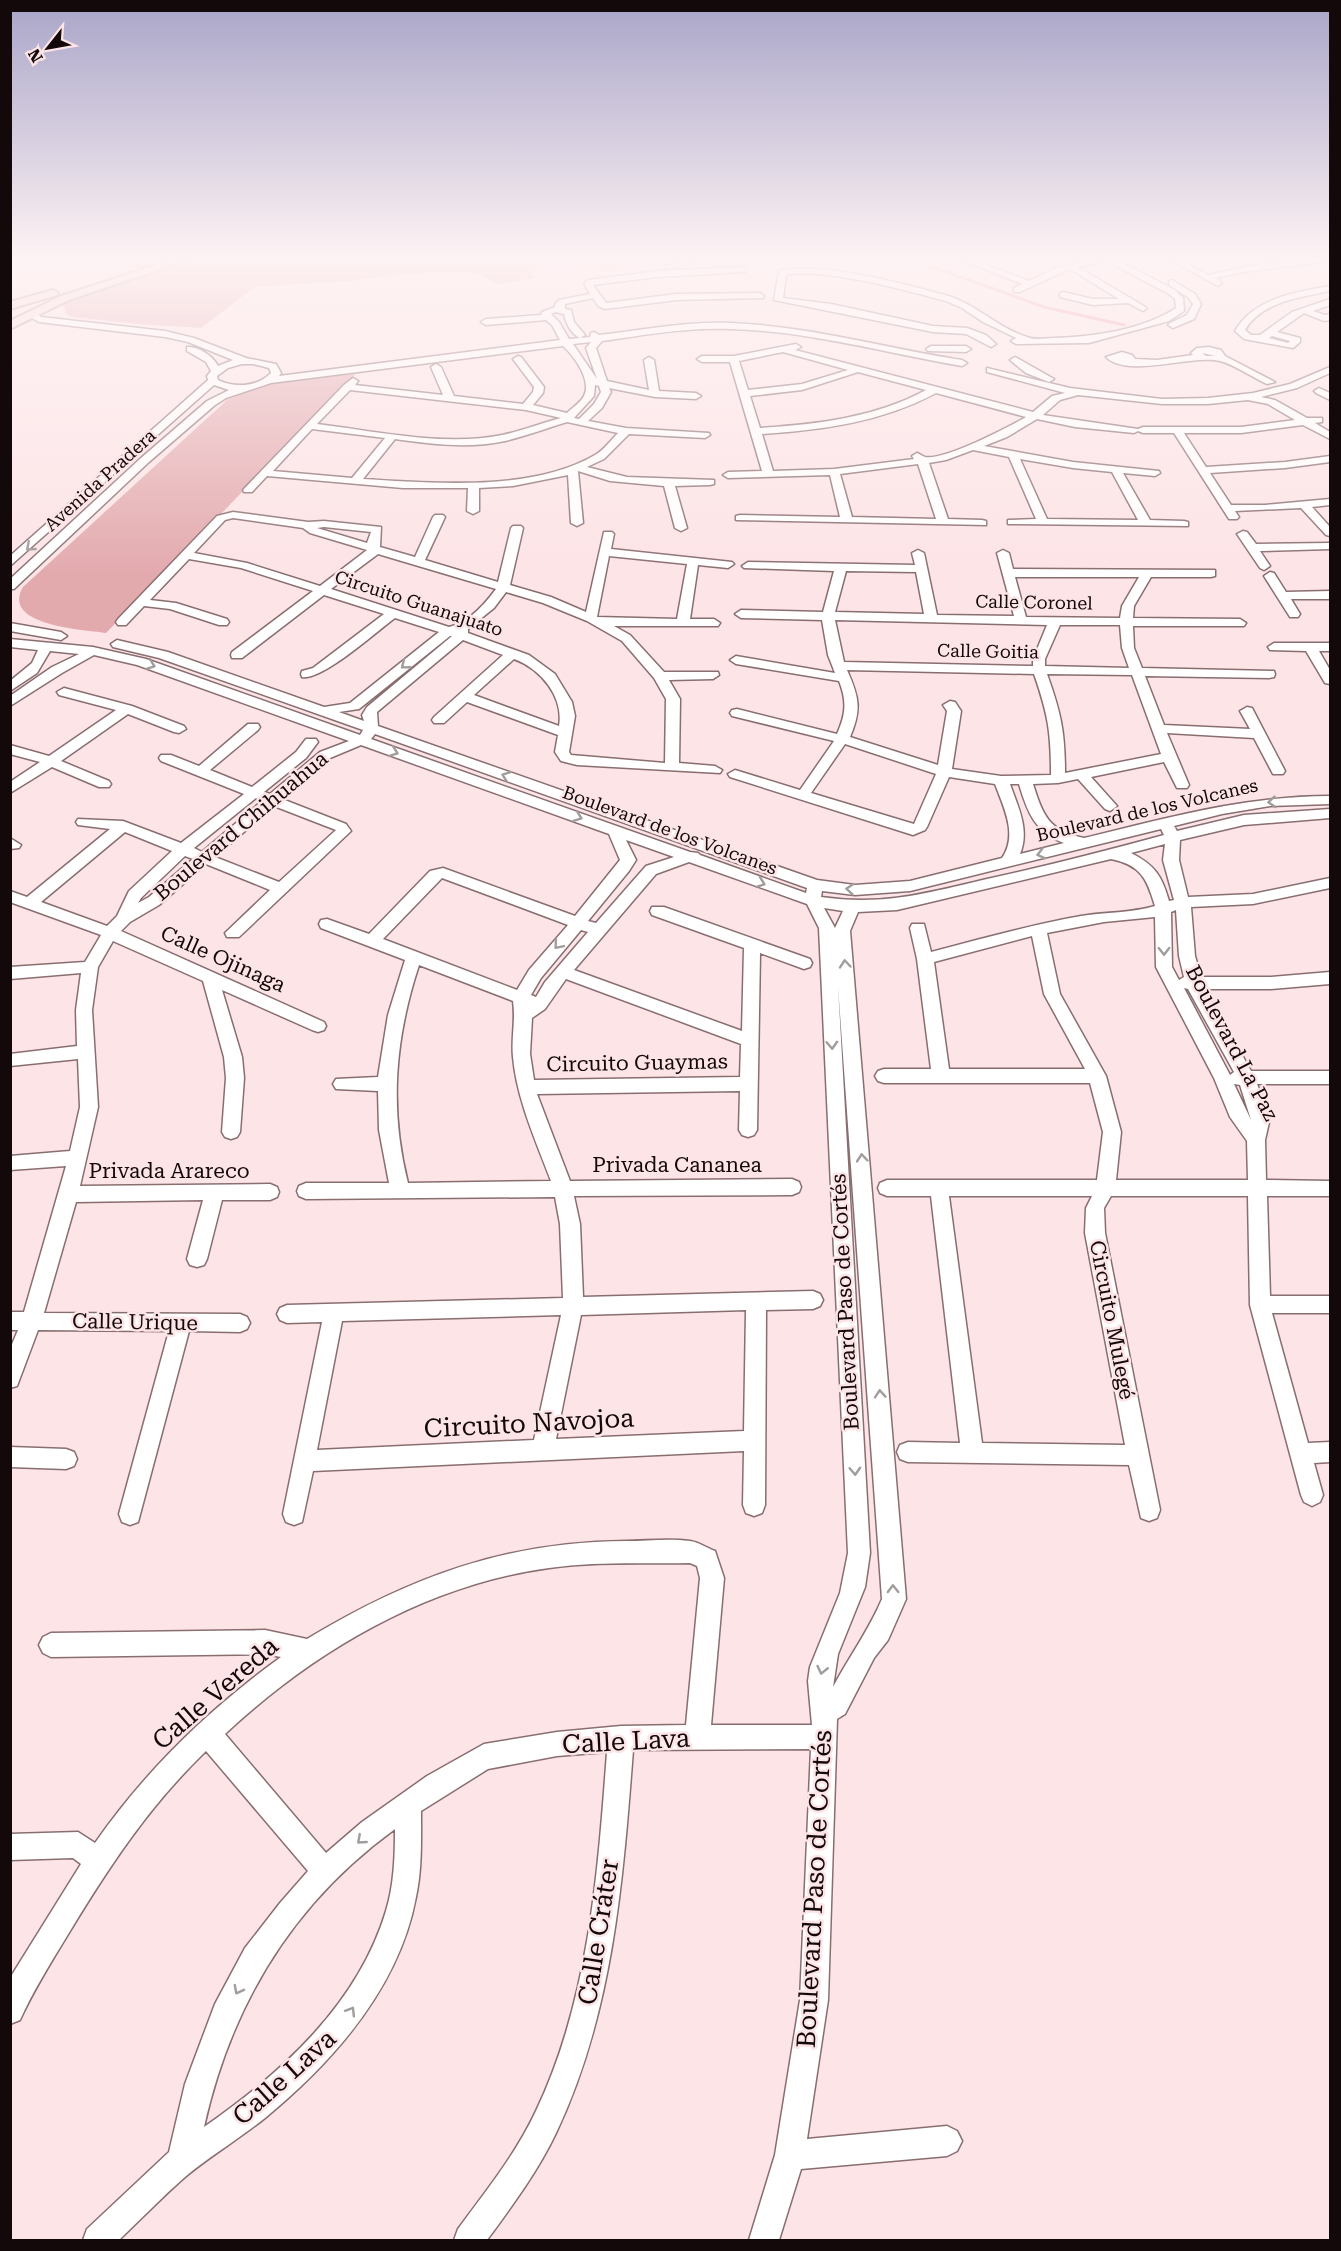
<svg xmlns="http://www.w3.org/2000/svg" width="1341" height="2251" font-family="'Roboto Serif',serif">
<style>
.green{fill:#e3aaae}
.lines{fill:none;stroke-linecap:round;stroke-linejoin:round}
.stream{stroke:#ea8e97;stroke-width:3}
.minor-casing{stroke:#896e70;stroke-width:3}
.major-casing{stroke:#a37f81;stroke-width:4}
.minor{fill:#fff;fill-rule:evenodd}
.major{fill:#f6d8da;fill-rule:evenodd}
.oneway{stroke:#a19d9d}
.labels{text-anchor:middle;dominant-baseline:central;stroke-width:5;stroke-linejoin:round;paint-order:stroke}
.far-street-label{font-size:18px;fill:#13090a;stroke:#fde4e6}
.street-label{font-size:21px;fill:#13090a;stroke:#fde4e6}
.near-street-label{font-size:26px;fill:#13090a;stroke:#fde4e6}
</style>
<rect width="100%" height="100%" fill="#fde4e6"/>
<g class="green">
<path d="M195,259H643C609,280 565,254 529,271L534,278L498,284L480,275L464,272L417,273L350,281L255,287L201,328L138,324L72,317L65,314L66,310L63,305L75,299Z"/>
<path d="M356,374L106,633C85,630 0,626 23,587L227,400L272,382L314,376Z"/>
</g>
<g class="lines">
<path class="stream" d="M910,259L1044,307L1124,325"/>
<g class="minor-casing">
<g id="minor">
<path d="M134,259H143L148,264L141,266Z"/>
<path d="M688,259H702L668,269L664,266Z"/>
<path d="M960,259H971L1029,281L1058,267L1102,259V262L1078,267L1147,308L1143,311L1128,303L1093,305L1060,297V293L1063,292L1093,299H1119L1070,269L1020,292H1014V288L1022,284Z"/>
<path d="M1168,259H1178L1209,275C1249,265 1289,259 1330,259V261L1243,272L1216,278L1222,283L1218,286Z"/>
<path d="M1117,260L1175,290L1183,298L1184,311L1169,321L1089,343L1016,344L1011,341L1016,338L983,322L962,308L946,301C909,291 822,267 786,275L783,298L831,304L933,326L967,328L986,335L996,344L991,347L966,334L933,332L774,300L779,271C824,261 907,285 952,297C979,307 1001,330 1030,338C1036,340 1046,338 1053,338C1092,337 1143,330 1176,308L1175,299L1169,294L1114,265V261Z"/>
<path d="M742,267L745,268V272L657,277L593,285L606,303L676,294L760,293L764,296L763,298L676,300L605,309L598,306L593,298L565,304V309L571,310L574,322L585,335L580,338C571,334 566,323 564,314L555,312L551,314L559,322L569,339L590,337L591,333L594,332L599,335C643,330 687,321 731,323C809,326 885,348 962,360L967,363L962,366C885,353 809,331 730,329C687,327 645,335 602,341L596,348L607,381L649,390L644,360L649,357L654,360L659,391L696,393L701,396L696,399L655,397L609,388L611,392L602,408L588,421L626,428L709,433L710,435L705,438L629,434L604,459L587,467L627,477L714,480V484L710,485L675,486L687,528L681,531L675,528L664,486L610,481L578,471L583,523L577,526L571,523L568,475L513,486L479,488V511L473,514L467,511L468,488H403L267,476L252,492H244L243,490L344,385L353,378L358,381L355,385L443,395L431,367L436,364L441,367L454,396L523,404L533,392L534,387L513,359L518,356L521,357L544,387L543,393L533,405L567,413C572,408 581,402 584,396C592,380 574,356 563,346L271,383L226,398L215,405L149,462L14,589H10V579L141,458L207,401L229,390L214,385L10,566V556L208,380L207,376L211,371L206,362L187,351V347C198,346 213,356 218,366L233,360L188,342L165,337L39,322L30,317V313H36L41,317L165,331L194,338L246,358L276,364L281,373L279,376L560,340L552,325L546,320L486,325L481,322L486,319L541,315L542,312L555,307V304L559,300L590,294L584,283L588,280L657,271ZM591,342L586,348L597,379L573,344ZM242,364H253L269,368L271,373C257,387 235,388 218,380L217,376L228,368ZM595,385L599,386L601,392L594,404L579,419L574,418L594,396ZM350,390L526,410L561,418C541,423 522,431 502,435C445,447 376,431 317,424ZM567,422L618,433C611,440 604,450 595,455C532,492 433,483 363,479L395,439C431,444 468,449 505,441C526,436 547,428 567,422ZM312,429L385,438L352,478L273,471Z"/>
<path d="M1172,280L1195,294L1201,304L1194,319L1173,328L1168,325L1170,323L1187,315L1193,304L1189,298L1169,285V281Z"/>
<path d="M1330,286V291C1301,297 1261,302 1245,330L1251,335H1260L1292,312L1330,299V305L1313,311L1325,315L1330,314V320L1324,321L1304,313L1277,332L1300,338V342L1293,348L1244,339L1235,331C1254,298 1296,292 1330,286ZM1272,336L1290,341L1288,343L1269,338Z"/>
<path d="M796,344L801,347L795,350L1033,412L1052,396L1065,393L987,372V368L1070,388L1162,399L1208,398L1253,393L1290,384L1330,367V373L1297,388L1261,397L1275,400L1307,418H1322V422L1315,423L1330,432V439L1303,425L1241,433H1184L1206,467L1285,462L1330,456V462L1285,468L1210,473L1231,505H1265L1330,499V505L1312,507L1330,527V536L1326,535L1301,508L1235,511L1239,517L1237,519H1229L1174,433H1143L1138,431L1134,433L1075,427L1037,419L1007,437L984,446L1073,462L1159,471L1160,473L1155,476L1123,473L1150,520L1184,521L1188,522V526L1008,524V520L1036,519L1009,457L973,450L946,460L929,463L948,519L982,520L986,521V525L736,520V516L740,515L840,517L830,475L728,478L723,475L728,472L762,471L730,362H702L697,359L702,356H734ZM783,352L848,370L802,384L748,390L739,361ZM858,372L926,390C874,418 818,424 760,428L750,396L802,390ZM936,393L1026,417C1009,427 943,461 925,457C922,456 920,454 917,453L912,456L914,459L834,469L773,471L762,434C823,430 882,422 936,393ZM1078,395L1162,404H1208L1248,400L1268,404L1295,420L1241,427H1143L1138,429L1043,415L1060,400ZM1020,459L1073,468L1112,472L1138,520L1047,519ZM918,464L936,519L852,517L840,474Z"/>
<path d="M931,346H966L971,349L966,352L928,351L926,349Z"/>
<path d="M1209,347L1221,350L1225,356L1275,382L1267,384C1252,377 1235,365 1220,361C1192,354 1128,379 1106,357L1122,352L1132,355L1135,359L1157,360L1193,355L1191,353L1197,348ZM1202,353L1215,356H1206Z"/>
<path d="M1015,357L1054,379L1049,382L1026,373L1010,360Z"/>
<path d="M1319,388L1330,393V400L1316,393L1314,391Z"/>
<path d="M233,512L308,522L324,521L381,527L380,547L415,557L433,517L435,515H443L445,517L425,560L498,582L511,528L513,526H521L523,528L510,585L551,597L586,612L604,532H612L614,534L611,549L732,562L734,564L728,568L698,565L690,619H714L720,623L718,626H614L630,635L664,672H718L719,675L713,679L669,680L680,699L679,763L715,766L722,770L720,773L577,765L561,761L555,752L558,735L467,702L444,723H434L432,720L434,717L503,655L463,640L377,712L378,726L817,880L855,885L910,881L1002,858C1018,835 1004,808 995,784L949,777L927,827L925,830L913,835L730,777L728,774L735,770L800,790L834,741L732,716L730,713L732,710L737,709L837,734C846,714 847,701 839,681L736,664L730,660L736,656L835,673L828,655L822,620L741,618L735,614L741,610L823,612L834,571L744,568L742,566L748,562L915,565L912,553L918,550L924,553L937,615L1014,616L997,553L1003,550L1009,553L1013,569L1215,570V576L1211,577H1151L1134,606L1133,618L1240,619L1246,623L1244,626H1133L1134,648L1142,668L1274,671L1275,674L1274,677L1269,678L1145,676L1164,725L1250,729L1240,711L1247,707L1252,708L1285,771L1283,774H1273L1254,738L1167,733L1189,785L1187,788H1177L1164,762L1091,777L1117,806L1110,811L1105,809L1078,779L1058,783L1033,784C1043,816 1049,831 1084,838C1167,818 1243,796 1330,796V804L1270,806L1222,814L1174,826L1177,831L1244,815L1330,809V818L1244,825L1180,840L1179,860L1188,897L1253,894L1330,878V888L1253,904L1191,907L1195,956L1201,977H1271L1330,972V984L1271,989H1205L1251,1071H1330V1084H1257L1270,1118L1265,1140L1266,1180L1330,1181V1196H1267L1270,1296H1330V1313H1272L1308,1443L1330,1442V1462L1314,1463L1323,1495L1320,1502L1312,1506L1304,1502L1301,1495L1250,1305L1248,1196H1111L1104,1208L1105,1233L1160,1510L1157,1518L1149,1521L1141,1518L1129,1465L908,1462L900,1459L897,1452L900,1445L908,1442L960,1443L931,1196H887L880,1193L878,1188L880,1183L887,1180H1097L1103,1132L1090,1083H884L878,1081L875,1076L878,1071L884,1069H931L917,959L910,928L912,924H924L931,952C981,939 1030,925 1081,916C1105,912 1132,913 1155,906C1147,879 1141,865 1111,859L897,910L858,912L850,931L906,1599L888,1640L874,1658L845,1714L837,1719L828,2000L807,2139L947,2126L957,2131L962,2141L957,2151L947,2156L801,2169L779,2240H749L775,2155L800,2000L811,1749L633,1750C623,1881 613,2013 556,2133C538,2171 512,2206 487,2240H454L458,2229C486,2191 516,2154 536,2111C589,2000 598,1873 607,1752L557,1756L488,1769L421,1811C421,1840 422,1869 416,1897C399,1988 334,2061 265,2118C239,2139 210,2156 185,2177C162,2197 141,2219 119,2240H83L87,2229L169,2152L185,2084L215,2004L245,1948L280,1903L308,1871L206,1751C148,1807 108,1868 67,1936C50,1964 33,1991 20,2020L10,2024V1978L81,1864L73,1858L10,1860V1834L78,1832L95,1843C146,1770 209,1709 281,1657L265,1654L51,1657L43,1653L39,1645L43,1637L51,1633L265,1630L307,1639C410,1577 505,1542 626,1541C646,1541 669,1538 690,1541C698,1542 707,1548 715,1551L724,1578L711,1725H812L808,1681L810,1667L840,1593L848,1553L819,928L807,904L689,862L656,874L574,970L742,1031L744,948L652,915L650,911L652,907H664L810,959L812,963L810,967L804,969L760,953L757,1130L754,1135L748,1137L742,1135L739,1130L740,1091L537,1094L570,1181L792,1179L799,1182L801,1187L799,1192L792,1195L574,1196L580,1224L583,1297L813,1291L820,1294L823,1300L820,1306L813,1309L766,1310L765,1505L762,1513L754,1516L746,1513L743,1505L744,1451L313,1471L302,1522L294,1525L286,1522L283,1514L322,1322L287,1323L280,1320L277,1314L280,1308L287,1305L563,1298L560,1224L555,1197L306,1199L299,1196L297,1191L299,1186L306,1183H389L379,1130L378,1091L336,1089L333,1084L336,1079L378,1077L388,1015L405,960L321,928L319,924L321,920L327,919L369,934L430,871L443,868L575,916L620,860L609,834L361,745L330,758L282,799L346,824L351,831L239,937H227L225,933L270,890L206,864L159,905L130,922L121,931L324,1022L326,1026L324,1030L318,1032L312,1030L222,990L242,1057L244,1078L240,1132L237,1137L231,1139L225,1137L222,1132L226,1078L224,1057L203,981L113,941L98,967L92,1010L98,1107L80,1186L270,1184L277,1187L279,1192L277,1197L270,1200H222L207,1259L204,1265L197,1267L190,1265L187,1259L203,1200L76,1202L44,1313L240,1314L247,1317L250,1323L247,1329L240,1332L189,1331L138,1522L130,1525L122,1522L119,1514L169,1331L38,1330L17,1386L10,1388V1349L18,1330H10V1312H24L66,1166L10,1170V1156L70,1151L80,1107L78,1059L10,1066V1054L77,1046L76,1010L81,973L10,979V967L85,962L101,935L10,902V891L27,897L110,829L78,825L76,822L78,819L123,821L181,843L244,794L161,761L159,758L161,755H171L199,766L248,724H258L260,727L258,730L210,770L252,787L296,752L306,739H316L318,742L306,758L264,792L270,794L320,752L349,741L137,665L94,655L62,673L10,706V696L52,667L79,654L50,651L37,673L10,691V681L32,663L38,650L10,647V639L93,647L146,659L360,735L363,730L159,658L113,647L111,644L117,640L168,652L324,707L350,703L439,632L395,618C377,631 322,681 302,677L301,674L302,671L313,668L384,614L324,595L242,658H232L231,655L232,652L313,591L241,568L189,559L150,600L176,603L227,619L229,622L227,625H219L170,609L144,606L126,625H118L116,622L118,619L217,516ZM233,518L303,528L310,533L367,550L320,586L247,563L194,553L225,520ZM324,527L371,532L367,543L317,528ZM378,554L496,589C485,604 468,623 449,627L331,589ZM609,556L687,564L677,619L597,617ZM846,571L916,572L924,614L835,612ZM1015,577H1139L1122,606L1120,618L1026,617ZM506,592L543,603L587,621L622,641L654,678L666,699L665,763L571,755L569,752L575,716L572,702L555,674L529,655L468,633V629L494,608ZM835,620L1047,625L1033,659V666L844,662ZM1060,625H1120L1122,648L1129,668L1045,666V659ZM450,636H452L367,707L362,715L364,721L339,712L359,709ZM514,659C541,669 564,697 559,726L474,695ZM847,670L1034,674C1048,714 1051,732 1051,775L1001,776L952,769L961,711L955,702L950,701L943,705L947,711L938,765L850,737C862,709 859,697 847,670ZM1047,674L1132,675L1161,754L1065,773C1065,732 1061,713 1047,674ZM375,734L807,888L806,893L700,855L698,853L690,852L371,739ZM845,744L936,774L914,824L811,793ZM1010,784H1019C1027,811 1035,833 1064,843L1020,854C1030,830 1018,807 1010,784ZM256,798L262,801L202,852L194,848ZM274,806L336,830L279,882L215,857ZM1161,829L1164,835C1105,851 1047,866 987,879C927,893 884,906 821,897L822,891L855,895L910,891ZM125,832L172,851L129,891L117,916L107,926L41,902ZM626,840L674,857L646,866L596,923L588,921L629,871L636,860ZM1165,844L1163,860L1174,900L1169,901C1162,876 1155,865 1131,853ZM185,856L193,859L149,897L138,903L141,898ZM442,878L568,925L529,970L517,990L383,939ZM824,908L843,911L835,928ZM1176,910L1179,956L1184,977L1179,980L1172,967L1171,912ZM1155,917L1156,967L1214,1078L1230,1117L1247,1141L1248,1180H1116L1121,1132L1106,1076L1060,994L1047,933L1104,922ZM581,930L588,932L545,982L536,997L531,995L541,978ZM1032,936L1044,994L1085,1069H949L934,962ZM419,965L513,1001C516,1020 511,1038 513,1057C517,1100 536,1141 551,1181L408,1183C389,1108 395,1038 419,965ZM566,979L741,1044L740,1077L534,1080L530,1054L532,1018L545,1009ZM838,986L882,1599C869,1630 849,1657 833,1687L838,1654L865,1587L870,1553ZM1184,988L1188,989L1234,1072L1230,1075ZM1234,1084L1240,1085L1251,1120ZM949,1196H1092L1086,1208L1085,1233L1125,1445L982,1443ZM746,1310L744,1431L556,1439L581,1315ZM561,1315L534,1440L317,1450L342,1321ZM690,1563L697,1566L700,1578L686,1725L621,1726L557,1732L484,1744L427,1776L362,1822L326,1853L225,1734C314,1651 426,1585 549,1568C596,1561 643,1564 690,1563ZM395,1829C395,1857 394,1885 386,1911C358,2004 282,2073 204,2127C231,2005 293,1903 395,1829Z"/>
<path d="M1243,531L1247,532L1256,544L1330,543V549L1260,551L1270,566L1264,570L1260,568L1237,534Z"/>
<path d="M1270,572L1274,573L1286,592L1330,591V599H1291L1300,614L1298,617H1290L1264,576Z"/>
<path d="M10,623L61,632L67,636L61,640L10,631Z"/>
<path d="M1274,643H1330V651H1319L1330,670V684L1325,683L1306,651L1270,650L1268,647Z"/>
<path d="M64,688L132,706L184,726L186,729L179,733L174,732L128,714L61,761L109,781L111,784L109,787H99L52,767L10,793V782L40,762L10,754V745L49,756L116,710L59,695L57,692Z"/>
<path d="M10,838L21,845L19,848L10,849Z"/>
<path d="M10,1447L66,1449L74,1452L77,1459L74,1466L66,1469L10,1467Z"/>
</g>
</g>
<g class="major-casing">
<g id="major">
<path d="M175,259H190L69,300L10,329V321L61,296Z"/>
<path d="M53,290L58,293L57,295L10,309V302Z"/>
</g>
</g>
<use href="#minor" class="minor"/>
<use href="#major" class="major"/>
</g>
<defs><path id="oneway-chevron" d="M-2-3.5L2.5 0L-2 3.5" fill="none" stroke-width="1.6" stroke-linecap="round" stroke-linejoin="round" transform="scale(1.5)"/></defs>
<g class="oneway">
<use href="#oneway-chevron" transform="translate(30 547) rotate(139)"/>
<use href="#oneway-chevron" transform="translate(151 665) rotate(20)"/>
<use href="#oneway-chevron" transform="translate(405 665) rotate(141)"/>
<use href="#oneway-chevron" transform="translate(394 752) rotate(20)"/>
<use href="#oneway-chevron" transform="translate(506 776) rotate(-160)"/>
<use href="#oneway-chevron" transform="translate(1272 802) rotate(175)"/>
<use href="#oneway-chevron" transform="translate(578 817) rotate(20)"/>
<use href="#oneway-chevron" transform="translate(1041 854) rotate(166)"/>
<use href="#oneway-chevron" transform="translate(761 883) rotate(20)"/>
<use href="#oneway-chevron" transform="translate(850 889) rotate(-175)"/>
<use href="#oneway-chevron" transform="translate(558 945) rotate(130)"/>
<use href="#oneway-chevron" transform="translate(1164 951) rotate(89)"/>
<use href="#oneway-chevron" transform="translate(845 964) rotate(-95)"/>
<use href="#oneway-chevron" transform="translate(832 1045) rotate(87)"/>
<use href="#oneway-chevron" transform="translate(862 1158) rotate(-95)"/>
<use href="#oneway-chevron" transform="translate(880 1394) rotate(-94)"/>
<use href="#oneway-chevron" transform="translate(855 1471) rotate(87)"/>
<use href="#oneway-chevron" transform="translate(893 1589) rotate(-91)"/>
<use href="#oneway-chevron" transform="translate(822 1670) rotate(103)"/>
<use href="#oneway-chevron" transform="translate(361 1840) rotate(139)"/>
<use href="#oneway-chevron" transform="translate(238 1990) rotate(118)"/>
<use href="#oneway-chevron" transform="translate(351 2011) rotate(-58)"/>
</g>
<linearGradient id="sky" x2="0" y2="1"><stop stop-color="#a9a5c8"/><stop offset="0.45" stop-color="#fef3f4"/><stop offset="1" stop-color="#fef3f4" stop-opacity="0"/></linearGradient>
<rect width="1341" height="574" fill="url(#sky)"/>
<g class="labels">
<g class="far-street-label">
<text transform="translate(100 480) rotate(-42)">Avenida Pradera</text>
<text transform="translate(1034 602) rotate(1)">Calle Coronel</text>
<text transform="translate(419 603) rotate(18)">Circuito Guanajuato</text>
<text transform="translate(988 651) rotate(1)">Calle Goitia</text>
<text transform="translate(1147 810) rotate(-13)">Boulevard de los Volcanes</text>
<text transform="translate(670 830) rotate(20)">Boulevard de los Volcanes</text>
</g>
<g class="street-label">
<text transform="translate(241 826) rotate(-40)">Boulevard Chihuahua</text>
<text transform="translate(223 959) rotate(24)">Calle Ojinaga</text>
<text transform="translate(1232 1043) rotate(62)">Boulevard La Paz</text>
<text transform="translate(637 1063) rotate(-1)">Circuito Guaymas</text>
<text x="677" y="1165">Privada Cananea</text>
<text x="169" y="1171">Privada Arareco</text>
<text transform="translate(845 1302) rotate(-93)">Boulevard Paso de Cortés</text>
<text transform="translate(1112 1320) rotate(79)">Circuito Mulegé</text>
<text transform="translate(135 1322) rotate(1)">Calle Urique</text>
</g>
<g class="near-street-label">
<text transform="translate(529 1423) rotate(-3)">Circuito Navojoa</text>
<text transform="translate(215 1693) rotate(-41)">Calle Vereda</text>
<text transform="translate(626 1741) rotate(-3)">Calle Lava</text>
<text transform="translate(814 1889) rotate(-87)">Boulevard Paso de Cortés</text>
<text transform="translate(598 1932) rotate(-81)">Calle Cráter</text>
<text transform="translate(284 2077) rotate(-42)">Calle Lava</text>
</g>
</g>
<rect width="1341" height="2251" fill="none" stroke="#13090a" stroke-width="24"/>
<g transform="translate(48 48) rotate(239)" stroke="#fde4e6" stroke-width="4.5" paint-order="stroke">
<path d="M0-4.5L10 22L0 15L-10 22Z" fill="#13090a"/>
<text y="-9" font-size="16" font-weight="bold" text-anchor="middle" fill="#13090a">N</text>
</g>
</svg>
